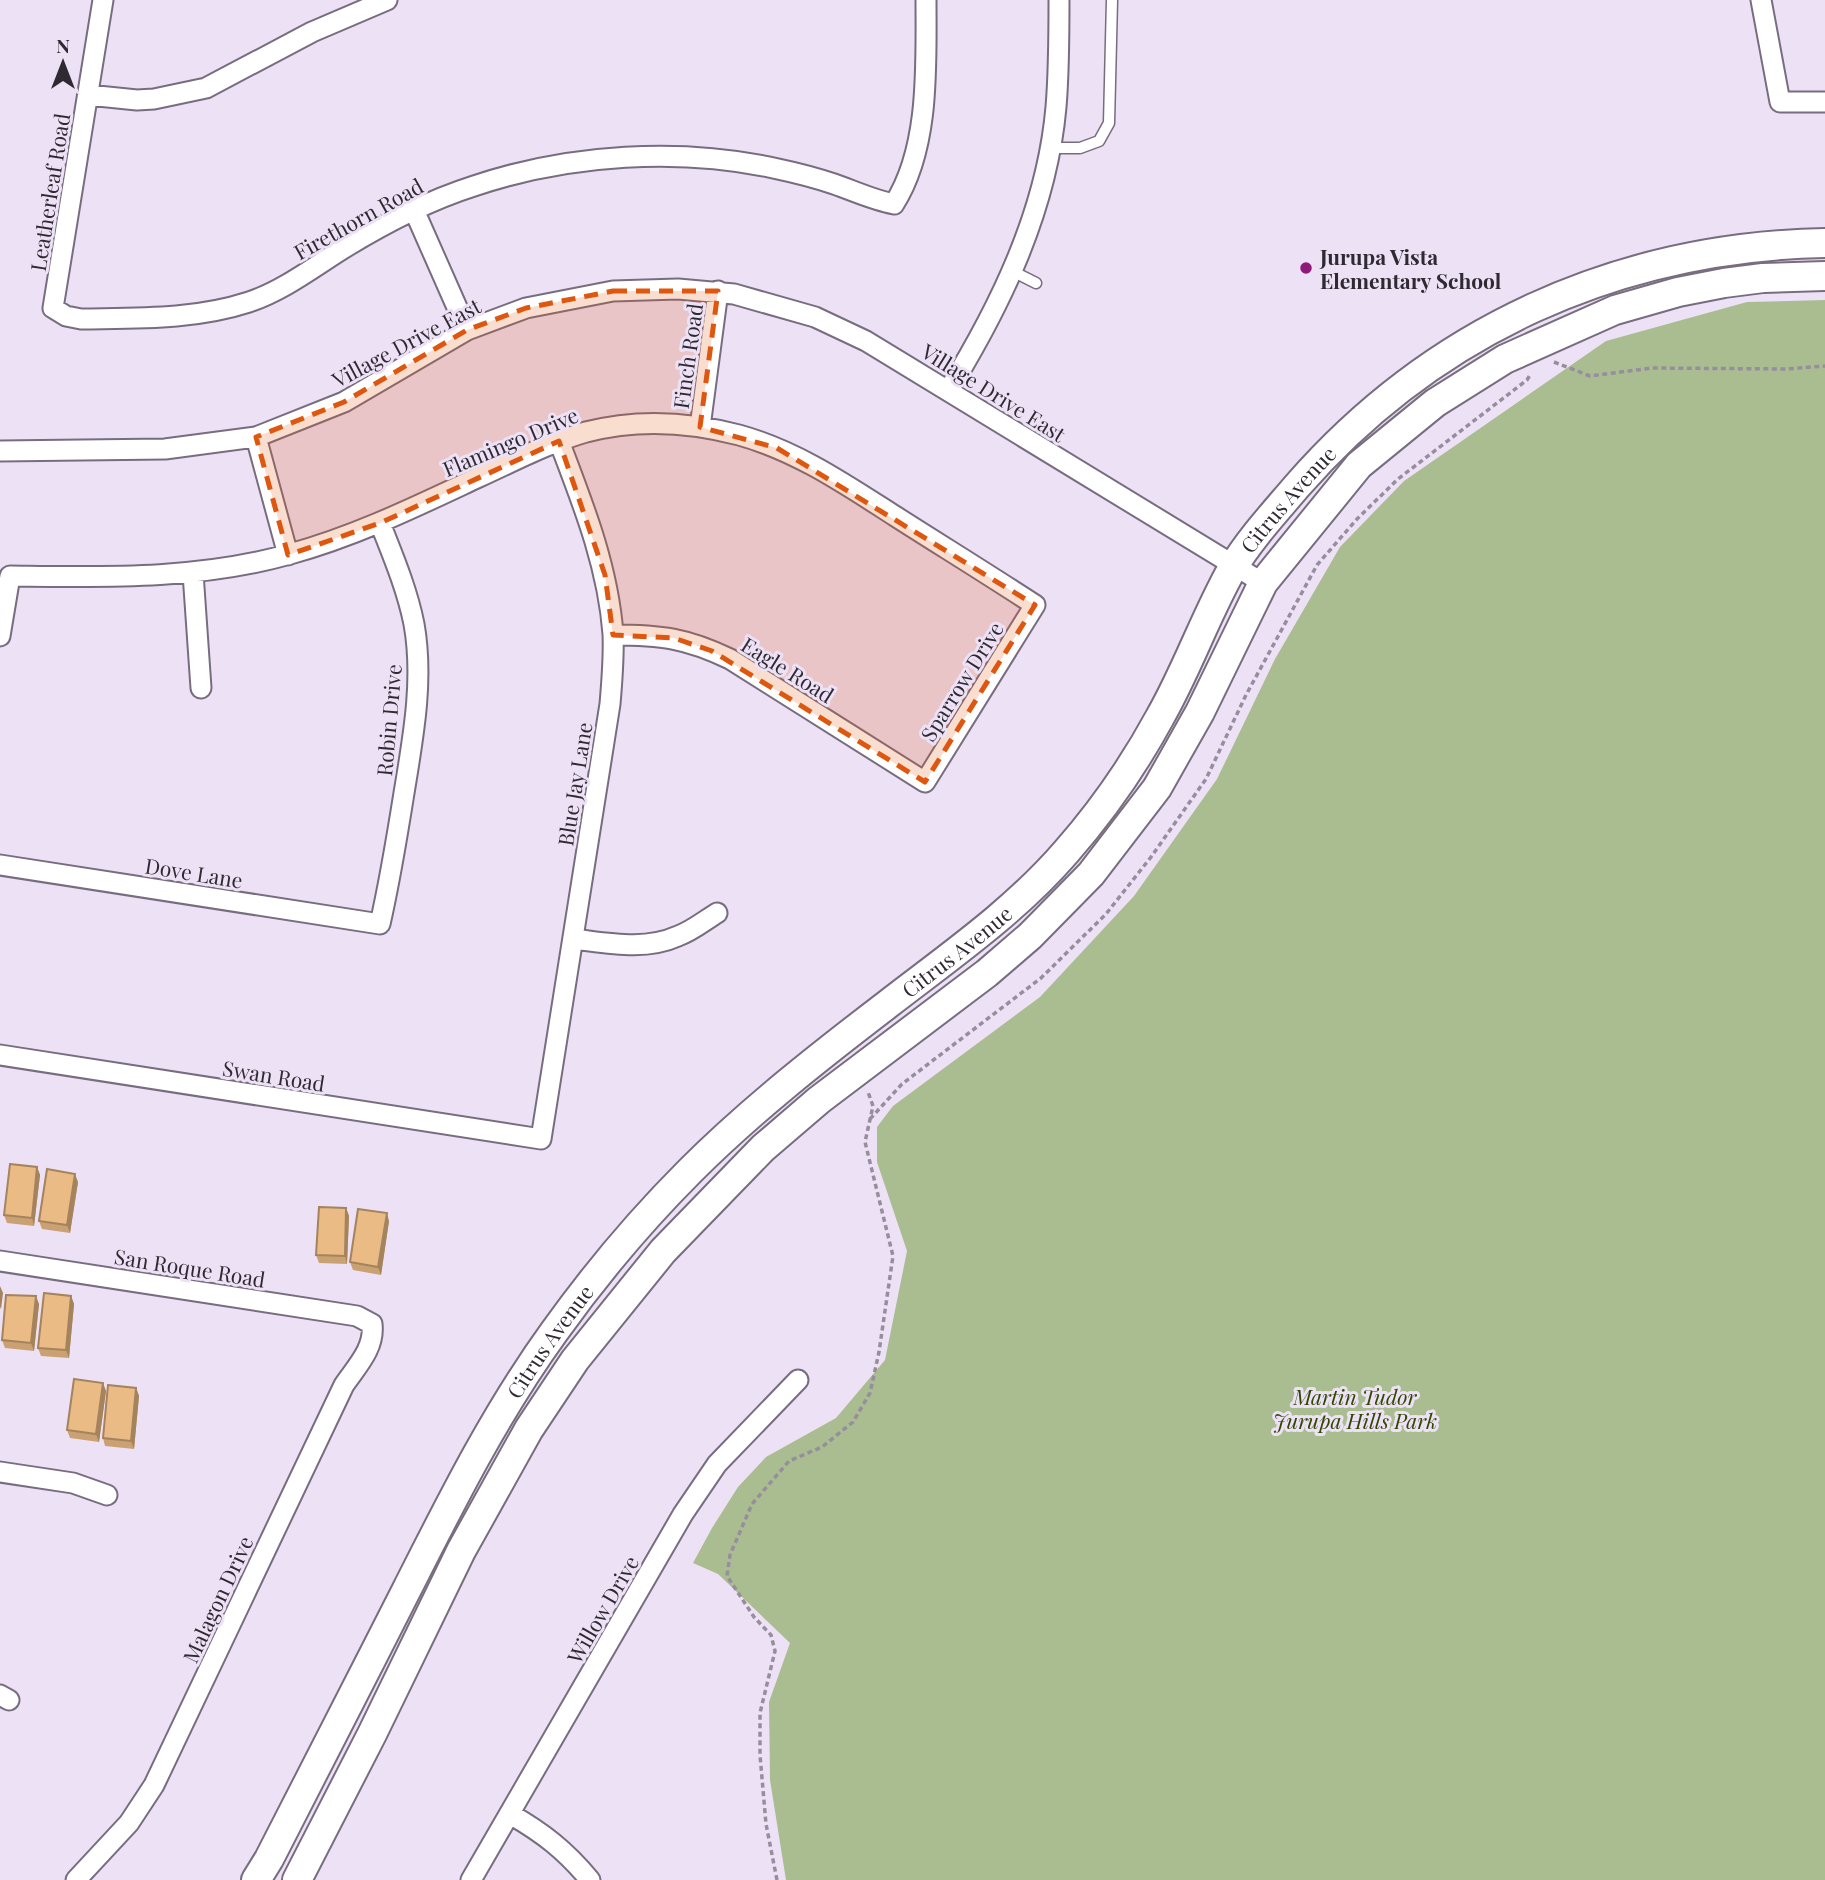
<svg xmlns="http://www.w3.org/2000/svg" width="1825" height="1880" viewBox="0 0 1825 1880" font-family="'Playfair Display',serif">
<style>
.green{fill:#a9bd91}
.lines{fill:none;stroke-linecap:round;stroke-linejoin:round}
.lane-casing{stroke:#786d7f;stroke-width:13}
.street-casing{stroke:#786d7f;stroke-width:23}
.secondary-casing{stroke:#786d7f;stroke-width:32}
.path{stroke:#978e9d;stroke-width:3.5;stroke-dasharray:5 3.5;stroke-linecap:butt}
.lane{stroke:#fff;stroke-width:10}
.street{stroke:#fff;stroke-width:19}
.secondary{stroke:#fff;stroke-width:28}
.wall{fill:#caa172}
.shaded-wall{fill:#a4835d}
.building{fill:#ebbb85;stroke:#a4835d;stroke-width:2}
.marked{fill:#df570e;fill-opacity:0.2;stroke:#df570e;stroke-width:5;stroke-dasharray:14 9;stroke-linejoin:round}
.poi-dot{fill:#8e1a7a;stroke:#ede1f6;stroke-width:2.5}
.labels{text-anchor:middle;dominant-baseline:central;stroke-width:6;stroke-linejoin:round;paint-order:stroke}
.street-label{font-size:21px;fill:#2f2a32;stroke:#ede1f6}
.poi-label{font-size:21px;font-weight:bold;fill:#2f2a32;stroke:#ede1f6;text-anchor:start}
.park-label{font-size:21px;font-style:italic;fill:#314700;stroke:#ede1f6}
</style>
<rect width="100%" height="100%" fill="#ede1f6"/>
<path class="green" d="M1825 300V1880H786L770 1780 769 1702 790 1643 718 1574 693 1563 712 1528 738 1487 766 1457 836 1418 885 1360 907 1251 877 1162V1127L893 1106 1040 997 1134 896 1217 779 1275 659 1340 547 1404 481 1606 341 1747 302Z"/>
<g class="lines">
<g class="lane-casing">
<path id="lane" d="M1050 148H1080L1099 141 1109 123 1112 0
M1012 271 1036 283"/>
</g>
<g class="street-casing">
<path id="street" d="M103 0 53 308 66 316 81 319C137 318 194 320 249 302 282 291 311 269 341 250 383 224 427 201 474 186 569 154 681 147 778 169 797 173 816 178 834 184 854 191 873 200 894 204 930 148 926 65 926 0
M1761 0 1780 102H1825
M88 95 137 100 154 99 206 88 312 32 387 0
M414 210 467 330
M948 391C1001 305 1047 210 1056 107 1059 72 1059 36 1059 0
M700 427 718 291
M256 437 288 555
M0 451 165 449 256 437 344 402 467 330 526 308 613 291 678 289 734 294 815 317 866 341 1263 583
M193 573 201 688
M0 636 10 576C104 577 198 580 290 554 356 536 417 506 479 477 514 461 548 443 586 432 636 419 690 422 739 435 797 451 845 484 895 516 942 546 989 575 1035 605L925 782 730 659C686 638 661 635 613 635
M0 865 380 924C390 880 397 837 404 793 413 738 424 680 414 624 407 589 393 556 380 523
M573 939C608 943 645 951 678 936 692 931 704 921 717 913
M0 1055 541 1139 610 704C612 681 614 657 613 634 608 566 583 504 559 441
M0 1261 357 1316 372 1324C375 1348 357 1366 344 1385L154 1785 129 1823 76 1880
M0 1472 73 1483 107 1495
M0 1695 9 1700
M510 1814C543 1833 565 1850 590 1880
M471 1880 683 1514 717 1464 798 1380"/>
</g>
<g class="secondary-casing">
<g id="secondary">
<path id="s1" d="M256 1880 269 1859C315 1769 362 1678 408 1587 452 1500 496 1412 554 1332 594 1276 641 1220 690 1171 751 1110 820 1056 888 1004 950 956 1014 912 1066 852 1102 811 1134 765 1160 717 1187 670 1205 617 1232 569 1249 540 1275 512 1297 486 1433 330 1618 247 1825 243"/>
<path d="M297 1880 372 1734 461 1551 529 1429 575 1360 663 1251 763 1148 819 1100 987 973 1030 936 1091 874 1157 788 1200 712 1263 583 1359 465 1435 403 1505 359 1615 310 1678 292 1724 283 1763 278 1825 276"/>
</g>
</g>
<path class="path" d="M1554 362 1590 376 1652 368 1786 369 1825 366
M870 1119 902 1084 1041 978 1106 914 1151 857 1206 779 1246 695 1317 565 1357 519 1398 479 1527 380 1530 375
M777 1880 766 1824 760 1755V1713L775 1651 771 1635 754 1617 727 1576 730 1555 752 1504 789 1461 822 1447 853 1422 870 1393 879 1352 893 1256 865 1142 873 1106 868 1092"/>
<use href="#lane" class="lane"/>
<use href="#street" class="street"/>
<use href="#secondary" class="secondary"/>
</g>
<path class="wall" d="M37 1167 40 1175 34 1226 7 1223 4 1215Z
M78 1182 70 1233 42 1229 39 1221Z
M346 1208 349 1216 347 1264 319 1263 316 1255Z
M389 1221 381 1275 353 1270 350 1262Z
M71 1296 74 1304 69 1358 41 1356 38 1348Z
M39 1304 34 1351 5 1348 2 1340Z
M136 1388 139 1396 134 1449 105 1446 103 1438Z
M106 1391 99 1442 70 1438 67 1430Z"/>
<path class="shaded-wall" d="M37 1167 40 1175 34 1226 32 1218Z
M75 1174 78 1182 70 1233 67 1225Z
M346 1208 349 1216 347 1264 345 1256Z
M387 1213 389 1221 381 1275 378 1267Z
M0 1286 3 1293 1 1309 0 1307Z
M36 1296 39 1304 34 1351 31 1343Z
M71 1296 74 1304 69 1358 66 1350Z
M103 1383 106 1391 99 1442 96 1434Z
M136 1388 139 1396 134 1449 131 1441Z"/>
<path class="building" d="M10 1164 37 1167 32 1218 4 1215Z
M47 1169 75 1174 67 1225 39 1221Z
M319 1207 346 1208 345 1256 316 1255Z
M358 1209 387 1213 378 1267 350 1262Z
M44 1293 71 1296 66 1350 38 1348Z
M6 1295 36 1296 31 1343 2 1340Z
M74 1379 103 1383 96 1434 67 1430Z
M108 1385 136 1388 131 1441 103 1438Z"/>
<path class="marked" d="M613 291H718L700 427 777 448 1035 605 925 782 712 651 674 638 613 635 605 575 559 441 380 523 288 555 256 437 344 402 467 330 526 308Z"/>
<circle class="poi-dot" cx="1306" cy="268" r="7"/>
<g class="labels">
<g class="street-label">
<text transform="translate(49 192) rotate(-81)">Leatherleaf Road</text>
<text transform="translate(358 218) rotate(-29)">Firethorn Road</text>
<text transform="translate(406 342) rotate(-28)">Village Drive East</text>
<text transform="translate(687 356) rotate(-82)">Finch Road</text>
<text transform="translate(994 392) rotate(32)">Village Drive East</text>
<text transform="translate(510 441) rotate(-23)">Flamingo Drive</text>
<text stroke="none"><textPath href="#s1" startOffset="1748">Citrus Avenue</textPath></text>
<text transform="translate(788 669) rotate(32)">Eagle Road</text>
<text transform="translate(961 681) rotate(-58)">Sparrow Drive</text>
<text transform="translate(388 720) rotate(-85)">Robin Drive</text>
<text transform="translate(574 784) rotate(-81)">Blue Jay Lane</text>
<text transform="translate(194 872) rotate(9)">Dove Lane</text>
<text stroke="none"><textPath href="#s1" startOffset="1181">Citrus Avenue</textPath></text>
<text transform="translate(274 1075) rotate(9)">Swan Road</text>
<text transform="translate(190 1267) rotate(9)">San Roque Road</text>
<text stroke="none"><textPath href="#s1" startOffset="614">Citrus Avenue</textPath></text>
<text transform="translate(217 1599) rotate(-65)">Malagon Drive</text>
<text transform="translate(602 1609) rotate(-60)">Willow Drive</text>
</g>
<g class="poi-label">
<text x="1320" y="256">Jurupa Vista<tspan x="1320" dy="24">Elementary School</tspan></text>
</g>
<g class="park-label">
<text x="1355" y="1396">Martin Tudor<tspan x="1355" dy="24">Jurupa Hills Park</tspan></text>
</g>
</g>
<g transform="translate(63 63)" stroke="#ede1f6" stroke-width="5" paint-order="stroke">
<path d="M0-5L12 26L0 18L-12 26Z" fill="#2f2a32"/>
<text y="-10" font-size="19" font-weight="bold" text-anchor="middle" fill="#2f2a32">N</text>
</g>
</svg>
